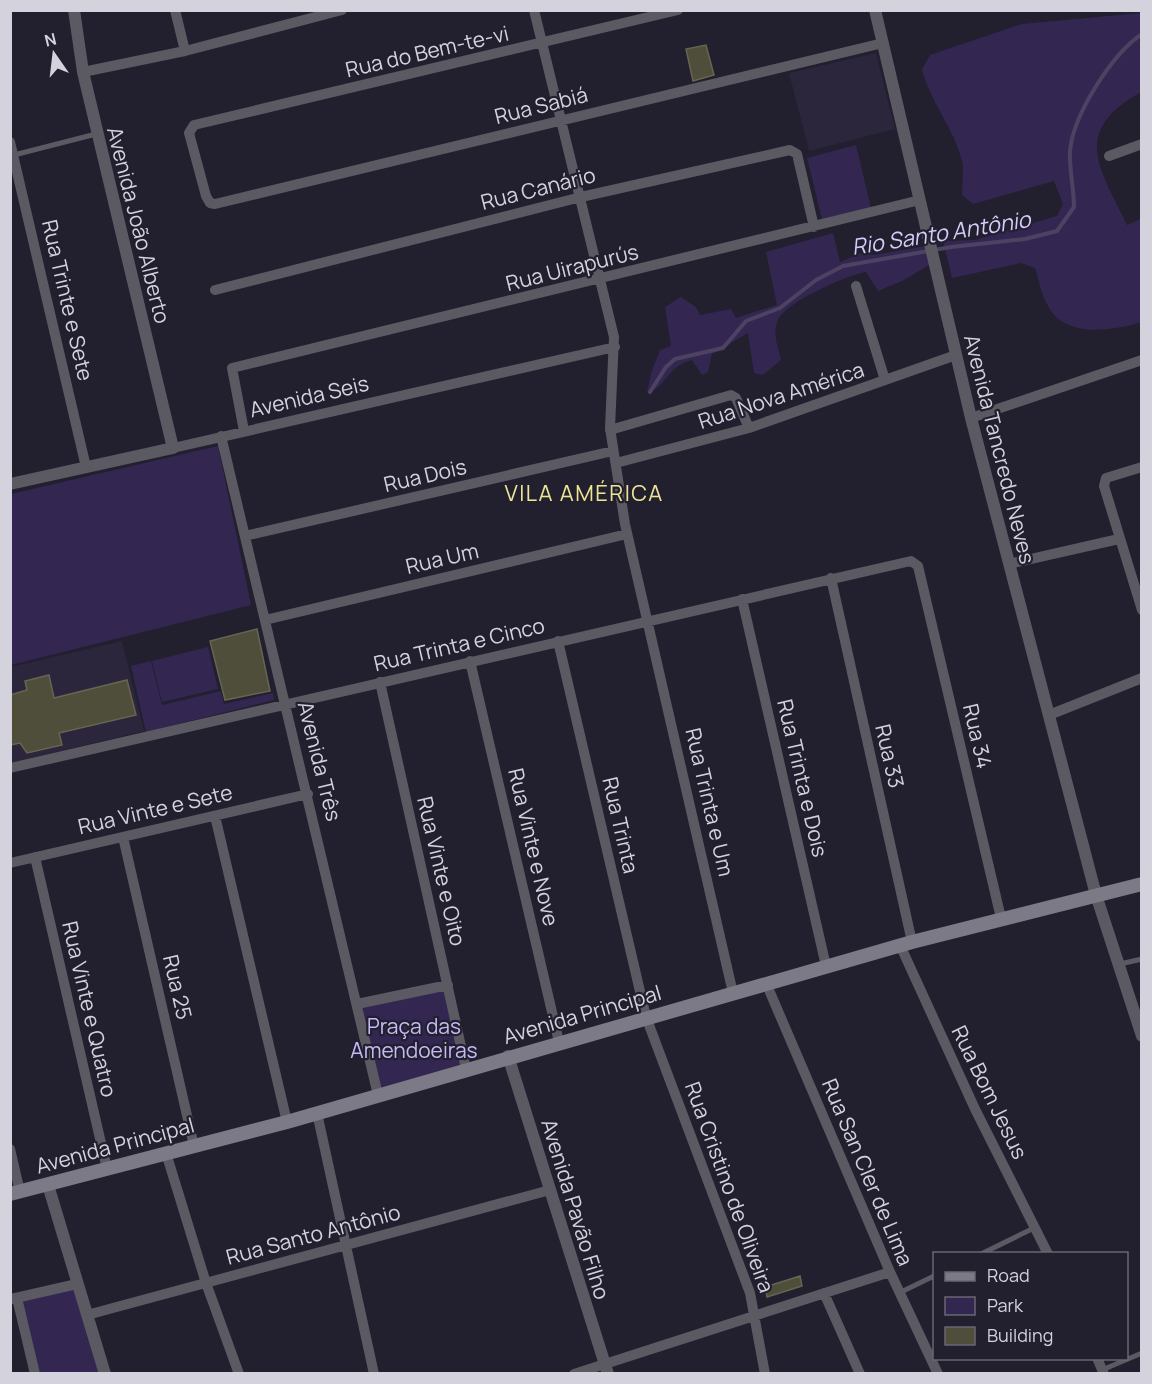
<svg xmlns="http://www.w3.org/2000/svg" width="1152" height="1384" viewBox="0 0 1152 1384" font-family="Manrope,sans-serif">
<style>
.built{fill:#2b263c}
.green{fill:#332752}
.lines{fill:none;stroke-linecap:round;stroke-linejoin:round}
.stream{stroke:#4e4262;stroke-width:4}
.building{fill:#4f4e3b;stroke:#676552;stroke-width:1.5}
.service{stroke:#5b5a62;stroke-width:5}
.minor{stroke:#5b5a62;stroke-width:10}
.tertiary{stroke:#5b5a62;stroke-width:12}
.secondary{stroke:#7c7a87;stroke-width:14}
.labels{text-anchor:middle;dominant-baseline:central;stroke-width:4.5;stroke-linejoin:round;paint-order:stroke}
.street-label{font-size:21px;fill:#d4d2dd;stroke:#221f2e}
.park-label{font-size:21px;fill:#c6baf6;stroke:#221f2e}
.water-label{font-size:22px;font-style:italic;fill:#d5ccfa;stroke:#221f2e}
.neighbourhood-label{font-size:22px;letter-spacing:1.5px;fill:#ede596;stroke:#221f2e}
</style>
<rect width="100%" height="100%" fill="#221f2e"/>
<path class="built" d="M876 53 895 129 809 151 789 73Z
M122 641 144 731 11 763 10 667Z"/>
<path class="green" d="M1141 13V92C1070 132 1100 168 1127 225L1141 219V322C1113 331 1063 339 1047 304 1041 293 1039 280 1035 268L1021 263 952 278 943 241 975 240 1057 216 1063 204 1054 181 973 204 962 195C962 184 964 171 962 161 954 128 930 102 922 69L930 55 1022 24Z
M856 145 871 208 822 219 807 158Z
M833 233 840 262 869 250 873 255 926 246 931 264 902 281 878 291 866 272C847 275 786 302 778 320 772 333 778 347 781 360L763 375 754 373 748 333 712 354 708 372 702 375 692 360C668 365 666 388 647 393L651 373 660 350 671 346 665 307 681 297 696 307 700 315 731 309 736 318 777 305 766 252Z
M218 446 251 605 11 665V494Z
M208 647 218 689 162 702 152 661Z
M151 661 162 705 221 691 224 704 273 693 274 700 146 732 131 666Z
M446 986 465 1068 379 1093 359 1005Z
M77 1285 106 1373H33L15 1299Z"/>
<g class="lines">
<path class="stream" d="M650 392 666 367 675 359 723 348 746 321 780 308 816 280 843 266 951 247 1025 239 1057 231 1074 207C1074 189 1069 169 1070 151 1073 115 1112 54 1142 34"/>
</g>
<path class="building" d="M706 45 714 75 693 81 686 49Z
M257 629 270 691 225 700 210 641Z
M49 675 54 698 127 680 136 715 59 733 62 745 27 753 20 743 10 745V695L27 690 25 681Z
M800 1276 802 1286 767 1297 765 1287Z"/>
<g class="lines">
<path class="service" d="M14 155 96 134
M1120 964 1142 959
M981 1254 1034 1228
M899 1293 934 1276
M1102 1370 1142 1353"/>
<path class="minor" d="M175 10 185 51
M534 10 614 337 610 428 625 524 733 993
M678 10 194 125 189 133 206 196 210 203 215 204 883 43
M83 72 185 51 342 10
M10 142 86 467
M1109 156 1142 144
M856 286 885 380
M215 290 581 197 790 150 797 154 814 227
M971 418 1142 360
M610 430 731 395 736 398 749 428
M244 431 232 368 920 200
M221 436 378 1095
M173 448 615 347
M616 463 749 428 956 355
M1142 467 1106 478 1104 486 1142 610
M245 536 613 451
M1009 564 1119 539
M831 578 912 942
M742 599 826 966
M265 620 627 534
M558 641 646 1017 750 1293 765 1374
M470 661 559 1042
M380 682 466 1069
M1049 715 1142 678
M10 768 911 561 918 566 1001 918
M215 816 287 1122
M123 837 194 1146
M35 857 107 1169
M10 863 308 794
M900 945 975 1109 1048 1254
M766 983 890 1272 938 1374
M357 1004 448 985
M317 1113 374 1374
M10 1149 20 1192
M166 1153 206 1283 239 1374
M824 1293 860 1374
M17 1298 35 1374
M11 1299 77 1284
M87 1315 550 1190
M1097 1358 1104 1374
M574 1374 890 1272"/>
<path class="tertiary" d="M875 10 971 418 1096 895 1142 1036
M10 484 173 448 83 72 74 10
M508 1056 608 1374
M48 1185 105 1374"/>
<path class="secondary" d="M10 1194 287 1122 912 942 1142 884"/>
</g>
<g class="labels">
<g class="street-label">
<text transform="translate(427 51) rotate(-13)">Rua do Bem-te-vi</text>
<text transform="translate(541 105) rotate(-14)">Rua Sabiá</text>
<text transform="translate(538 188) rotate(-14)">Rua Canário</text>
<text transform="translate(139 225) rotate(76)">Avenida João Alberto</text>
<text transform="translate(572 267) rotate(-14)">Rua Uirapurύs</text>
<text transform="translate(68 300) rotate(77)">Rua Trinte e Sete</text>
<text transform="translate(781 395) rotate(-18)">Rua Nova América</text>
<text transform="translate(309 396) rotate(-13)">Avenida Seis</text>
<text transform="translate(1000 449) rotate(76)">Avenida Tancredo Neves</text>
<text transform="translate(425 475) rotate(-13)">Rua Dois</text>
<text transform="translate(442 558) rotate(-13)">Rua Um</text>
<text transform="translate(459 644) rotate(-13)">Rua Trinta e Cinco</text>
<text transform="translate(978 736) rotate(77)">Rua 34</text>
<text transform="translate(890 756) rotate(77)">Rua 33</text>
<text transform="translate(320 761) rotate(76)">Avenida Três</text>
<text transform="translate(803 778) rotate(77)">Rua Trinta e Dois</text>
<text transform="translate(710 802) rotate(77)">Rua Trinta e Um</text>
<text transform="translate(155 809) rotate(-13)">Rua Vinte e Sete</text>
<text transform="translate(621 825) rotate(77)">Rua Trinta</text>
<text transform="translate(534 847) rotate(77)">Rua Vinte e Nove</text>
<text transform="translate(442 871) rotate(77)">Rua Vinte e Oito</text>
<text transform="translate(178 987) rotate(77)">Rua 25</text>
<text transform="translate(90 1009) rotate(77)">Rua Vinte e Quatro</text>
<text transform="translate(582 1014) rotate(-16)">Avenida Principal</text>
<text transform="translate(990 1092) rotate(64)">Rua Bom Jesus</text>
<text transform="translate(115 1145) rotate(-15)">Avenida Principal</text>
<text transform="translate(868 1172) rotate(67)">Rua San Cler de Lima</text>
<text transform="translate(730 1187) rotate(70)">Rua Cristino de Oliveira</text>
<text transform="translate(576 1209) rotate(73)">Avenida Pavão Filho</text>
<text transform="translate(313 1234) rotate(-15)">Rua Santo Antônio</text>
</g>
<g class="park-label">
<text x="414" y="1026">Praça das<tspan x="414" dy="24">Amendoeiras</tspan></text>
</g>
<g class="water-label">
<text transform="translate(941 233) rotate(-9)">Rio Santo Antônio</text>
</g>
<g class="neighbourhood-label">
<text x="584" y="493">VILA AMÉRICA</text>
</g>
</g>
<rect width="1152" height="1384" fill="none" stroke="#d4d2dd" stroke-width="24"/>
<rect x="933" y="1252" width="195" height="108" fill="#221f2e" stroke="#696774" stroke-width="1.5"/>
<rect x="945" y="1272" width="30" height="9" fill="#7c7a87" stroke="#696774" stroke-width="1.5"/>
<text x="987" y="1282" font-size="18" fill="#d4d2dd">Road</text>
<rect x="945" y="1297" width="30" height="18" fill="#332752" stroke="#696774" stroke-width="1.5"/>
<text x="987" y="1312" font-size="18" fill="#d4d2dd">Park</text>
<rect x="945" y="1327" width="30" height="18" fill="#4f4e3b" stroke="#696774" stroke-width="1.5"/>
<text x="987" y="1342" font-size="18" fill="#d4d2dd">Building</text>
<g transform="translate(54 54) rotate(346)" stroke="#221f2e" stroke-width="4.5" paint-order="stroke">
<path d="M0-4.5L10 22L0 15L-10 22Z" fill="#d4d2dd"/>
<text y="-9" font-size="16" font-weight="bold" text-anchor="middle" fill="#d4d2dd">N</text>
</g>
</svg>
